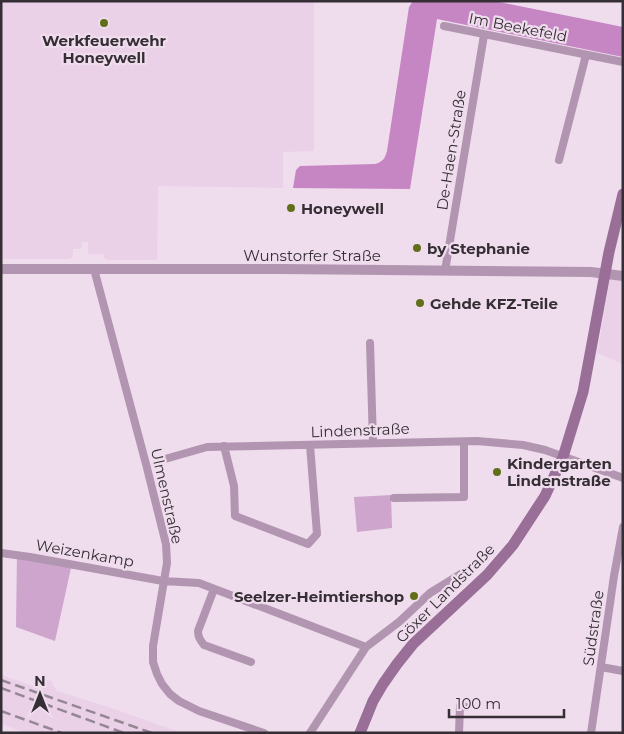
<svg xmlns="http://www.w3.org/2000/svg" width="624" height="734" viewBox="0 0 624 734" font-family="Montserrat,sans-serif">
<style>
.built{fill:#ead1e8}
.green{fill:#cea5cc}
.forest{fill:#c685c3}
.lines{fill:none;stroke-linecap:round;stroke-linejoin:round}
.minor{stroke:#b295b0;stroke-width:8}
.tertiary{stroke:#b295b0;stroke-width:10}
.secondary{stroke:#996e97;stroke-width:11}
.rail{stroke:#948793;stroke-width:2.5;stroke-dasharray:10 5;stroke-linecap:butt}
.poi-dot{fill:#616f1a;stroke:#efdced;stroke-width:2}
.labels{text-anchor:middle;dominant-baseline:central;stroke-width:4.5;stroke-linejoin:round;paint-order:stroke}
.street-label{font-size:15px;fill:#352e34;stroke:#efdced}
.poi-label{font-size:15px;font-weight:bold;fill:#352e34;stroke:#efdced;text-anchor:start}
</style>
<rect width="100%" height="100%" fill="#efdced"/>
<path class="built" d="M1 1H314V151L283 152V188L158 186 157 260H108L105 259 103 254H88V242H82L81 249H73V257L69 259H1Z
M611 274 623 276V364L597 353Z
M1 675 36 687 47 680 51 681 57 691 111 708 182 733H26L1 724Z"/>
<path class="green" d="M391 495 392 528 357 532 354 497Z
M17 556 71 568 55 641 16 627Z"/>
<path class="forest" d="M413 1H494L623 27V57L437 19 410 189 293 188 296 170 300 166 375 164C383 162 385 158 387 151L409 7Z"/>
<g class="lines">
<path class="minor" d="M444 26 623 62
M559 160 586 55
M94 269 146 464 166 544 167 563 153 646V662L157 674 162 684 170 694 179 701 199 711 264 733
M445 271 484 35
M370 343 373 443
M224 446 234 486 235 516 308 544 317 534 310 445
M158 461 207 447 477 441 523 445 545 450 623 478
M394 498 464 497V442
M1 553 30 557 163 581 199 583 366 647
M214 589 198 631C198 637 200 640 204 645L251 662
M601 667 623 671
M310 733 366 647 399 622 430 593 464 572
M459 733 460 706 466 707
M591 733 614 576 623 527"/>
<path class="tertiary" d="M1 269H283L591 272 623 276"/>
<path class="secondary" d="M360 733 373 701 383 684 397 664 413 644 487 575 513 545 545 496 563 457 583 392 609 252 623 194"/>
<path class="rail" d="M1 680 152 733
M1 688 124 733
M1 711 62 733"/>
</g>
<g class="poi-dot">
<circle cx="104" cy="23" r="5"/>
<circle cx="291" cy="208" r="5"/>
<circle cx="417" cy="248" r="5"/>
<circle cx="420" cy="303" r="5"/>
<circle cx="497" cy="472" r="5"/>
<circle cx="414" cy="596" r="5"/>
</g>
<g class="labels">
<g class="street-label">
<text transform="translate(518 27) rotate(11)">Im Beekefeld</text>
<text transform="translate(451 150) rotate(-81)">De-Haen-Straße</text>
<text x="312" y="255">Wunstorfer Straße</text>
<text transform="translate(360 430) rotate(-2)">Lindenstraße</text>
<text transform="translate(167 496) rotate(77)">Ulmenstraße</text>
<text transform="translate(85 553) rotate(10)">Weizenkamp</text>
<text transform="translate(445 593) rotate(-45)">Göxer Landstraße</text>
<text transform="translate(593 628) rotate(-82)">Südstraße</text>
</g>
<g class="poi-label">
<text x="104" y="40" text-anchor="middle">Werkfeuerwehr<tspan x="104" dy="17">Honeywell</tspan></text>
<text x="301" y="208">Honeywell</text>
<text x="427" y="248">by Stephanie</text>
<text x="430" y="303">Gehde KFZ-Teile</text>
<text x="507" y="463">Kindergarten<tspan x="507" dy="17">Lindenstraße</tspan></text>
<text x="404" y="596" text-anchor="end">Seelzer-Heimtiershop</text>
</g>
</g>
<rect width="624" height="734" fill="none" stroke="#352e34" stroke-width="5"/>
<g transform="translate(40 694)" stroke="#efdced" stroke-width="4" paint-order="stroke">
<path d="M0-4L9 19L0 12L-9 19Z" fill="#352e34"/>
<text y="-8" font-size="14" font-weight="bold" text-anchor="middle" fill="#352e34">N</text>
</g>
<path d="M449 709v8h115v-8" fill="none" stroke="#352e34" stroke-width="2.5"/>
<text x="456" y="709" font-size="15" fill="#352e34" stroke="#efdced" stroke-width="4" paint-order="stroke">100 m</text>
</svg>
